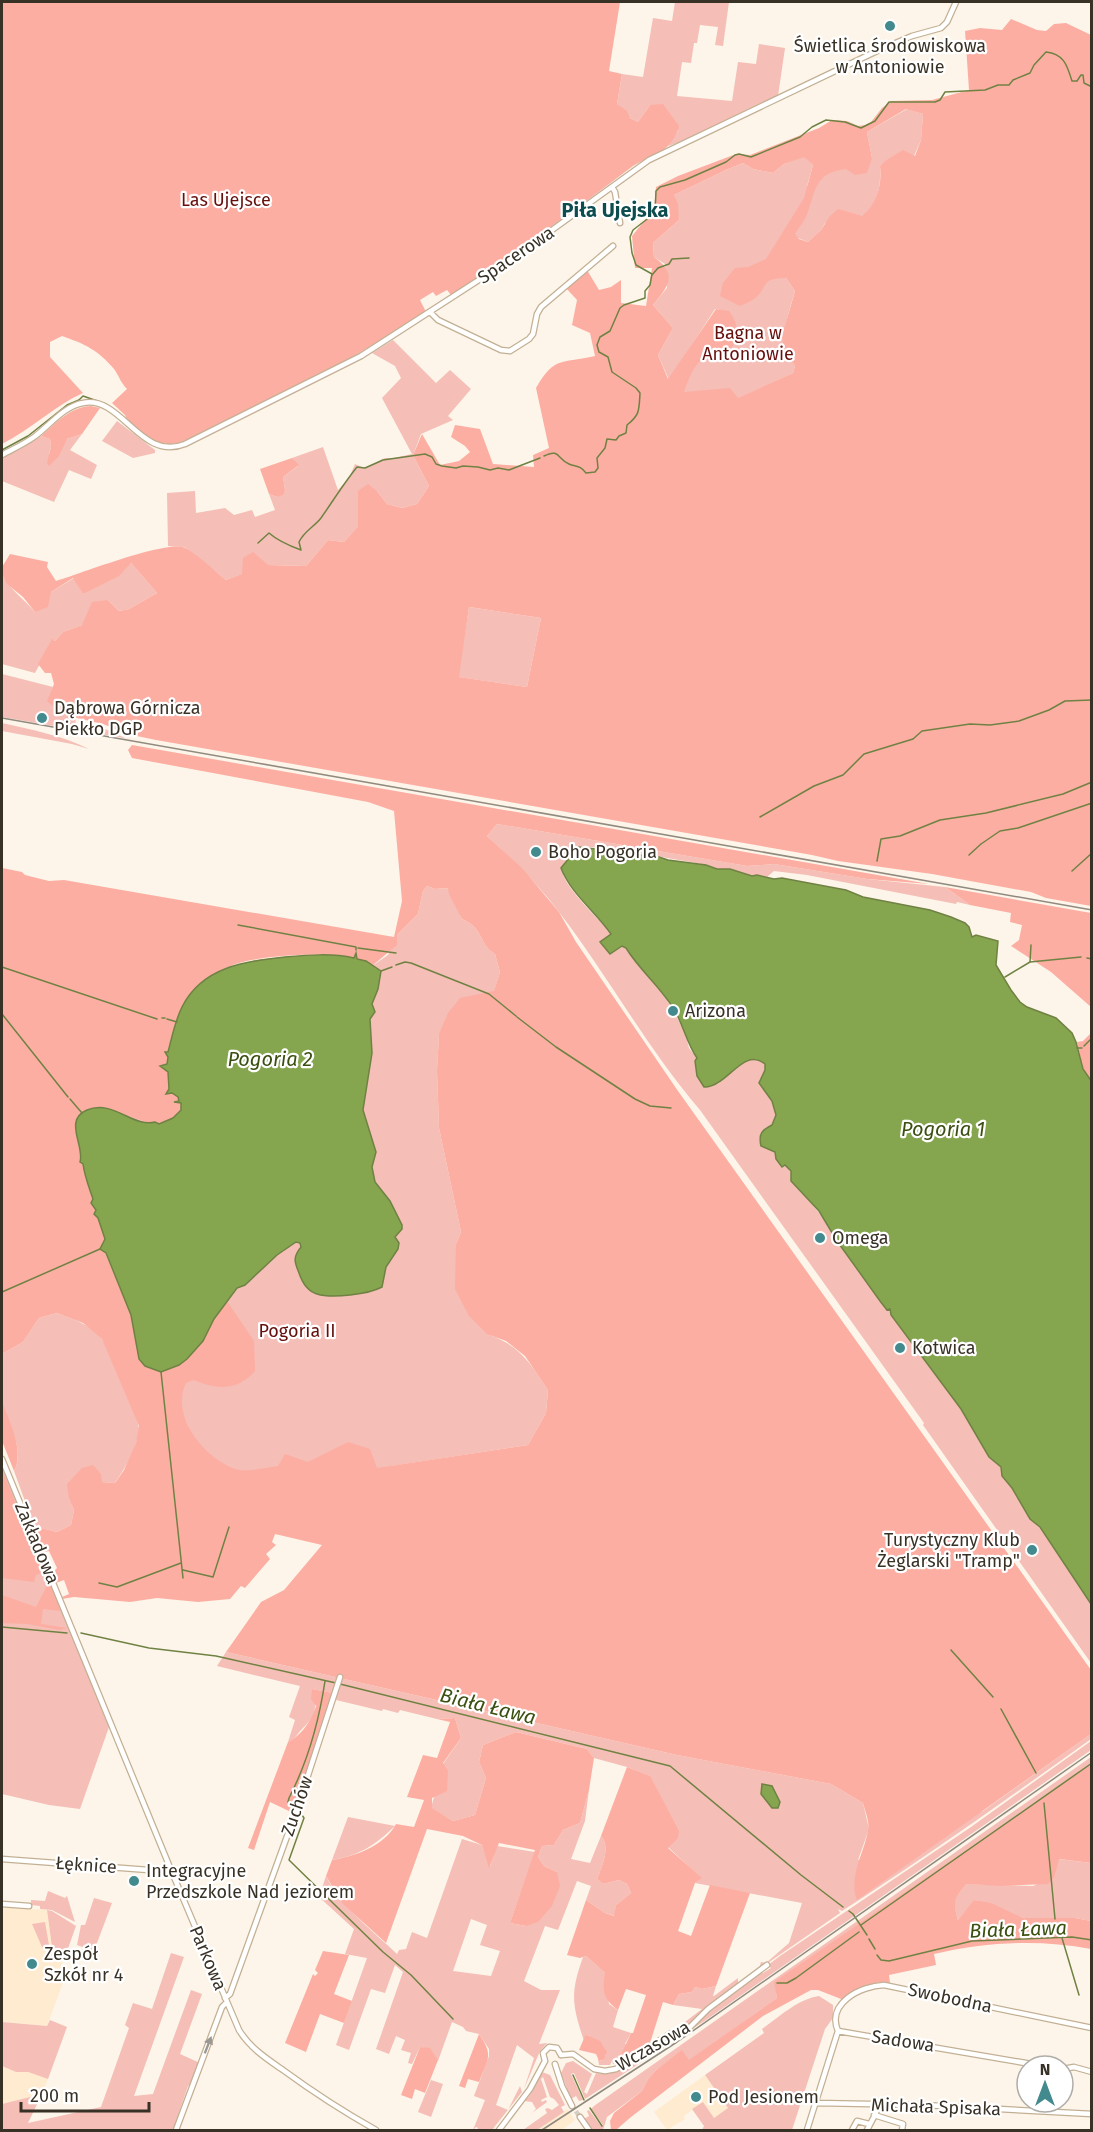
<svg xmlns="http://www.w3.org/2000/svg" width="1093" height="2132" viewBox="0 0 1093 2132" font-family="'Fira Sans',sans-serif">
<style>
.built{fill:#ffebcf}
.green{fill:#f5beb6;fill-rule:evenodd}
.forest{fill:#fdaea3;fill-rule:evenodd}
.water{fill:#86a54f;stroke:#6f8243;stroke-width:1.5}
.lines{fill:none;stroke-linecap:round;stroke-linejoin:round}
.stream{stroke:#6f8243;stroke-width:1.5}
.street-tunnel{stroke:#d6cec2;stroke-width:4.5;stroke-dasharray:4.5 2;stroke-linecap:butt}
.street-casing{stroke:#c3b094;stroke-width:7}
.street{stroke:#fff;stroke-width:4.5}
.rail{stroke:#918a7f;stroke-width:1.5}
.oneway{fill:#9c9892}
.poi-dot{fill:#428a8d;stroke:#fff;stroke-width:2}
.labels{text-anchor:middle;dominant-baseline:central;stroke-width:4.5;stroke-linejoin:round;paint-order:stroke}
.poi-label{font-size:18px;fill:#383126;stroke:#fff;text-anchor:start}
.park-label{font-size:18px;fill:#66100d;stroke:#fff}
.street-label{font-size:18px;fill:#383126;stroke:#fff}
.neighbourhood-label{font-size:20px;font-weight:bold;fill:#0d4d4f;stroke:#fff}
.water-label{font-size:20px;font-style:italic;fill:#3b4f10;stroke:#fff}
</style>
<rect width="100%" height="100%" fill="#fdf5e9"/>
<path class="built" d="M2 1907 47 1910 52 1947 66 1952 58 1974 65 1977 47 2026 2 2022Z
M2 2066 16 2072H28L48 2079 42 2094 2 2104Z
M705 2075 728 2108 714 2118 703 2102 684 2116 685 2119 667 2130 654 2112Z
M567 2109 575 2120 562 2130H537Z"/>
<path class="green" d="M675 2H729L723 46 715 45 718 27 700 25 697 43H694L691 63 682 62 677 96 732 101 738 62 756 64 759 44 785 48 778 96 681 142 668 146 678 131 650 105 638 122 630 118 617 104 622 74 643 77 653 18 672 21Z
M907 109 923 114 921 140 914 156 880 166C881 182 879 205 864 215 854 221 837 221 825 223L821 230 808 242 798 238 785 245 791 220 781 237 786 278 795 291C787 317 779 341 795 366L793 373 737 399 674 395 719 309H715L669 380 658 355 673 328 653 305 667 288 665 264 654 257 653 243 679 220 674 195 726 170 743 163 753 169 773 173 784 164 804 156 813 165 807 186 835 170 872 158 867 132Z
M393 340 436 383 450 370 471 389 448 416 453 420 421 434 413 455 429 486 417 504 402 508 387 504 377 491H358V526L344 542 328 540 306 566 268 565 226 580 184 547 168 546 167 493 195 491 196 513 225 508 234 515 252 510 255 517 275 510 269 494 277 497 285 490 283 477 298 466 292 458 323 447 338 490 349 478 355 464 364 468 385 458H394L412 454 382 398 401 378 395 366 372 353Z
M117 421 155 450V453L133 458 102 441Z
M82 434 70 450 97 465 91 479 69 470 54 502 2 481V459L41 436 50 439 51 447 49 454 67 439Z
M131 563 157 593 129 609 119 611 108 600 82 625 63 632 55 641 53 640 35 673 2 664V574C9 589 24 599 35 612L51 592 74 578 83 594Z
M469 607 541 618 527 687 458 677Z
M2 674 53 687 49 697 64 715 75 717 76 725 103 728 125 738 147 742 2 717Z
M2 723C32 730 61 735 89 749L72 744 2 731Z
M497 824 747 866 774 864 867 879 945 887 970 905 957 902 956 904 807 875 774 871 767 877C761 875 754 877 749 875 735 870 732 871 719 870 711 868 704 864 696 863 683 861 669 858 656 856 645 854 634 855 623 854 612 852 594 845 583 847 573 849 560 864 563 874 567 889 598 919 610 931V954L622 946 626 948 664 995 685 1032 689 1048 718 1084C731 1074 748 1050 765 1064V1070L759 1083 772 1101 776 1115 772 1125C764 1128 756 1135 761 1145 763 1149 771 1150 775 1152L782 1166 785 1164 791 1172 792 1181C824 1215 851 1258 877 1297 882 1304 889 1307 891 1315L961 1409 989 1456 1001 1467 1002 1476 1012 1488 1030 1519 1040 1527 1091 1604V1663L923 1425 924 1423 700 1110C647 1048 608 976 559 912 538 884 513 860 487 836Z
M427 886 435 889 449 888 462 919C485 929 478 944 495 954L500 972 494 992 439 1034 437 1071 439 1128 461 1232 456 1244 490 1335C520 1346 531 1364 548 1390L546 1413 528 1445 392 1466 275 1534 249 1568 79 1173 74 1108 158 1050 254 960 294 956 313 958 381 971 372 966 388 955 397 935 418 914 423 891Z
M57 1313C73 1319 89 1324 101 1338 108 1345 139 1418 139 1428 138 1447 125 1468 115 1483L102 1482 69 1499 74 1510 71 1525 57 1532 34 1526 14 1471C26 1447 7 1426 2 1402 0 1387 2 1369 2 1354L23 1342 39 1318Z
M2 1464 109 1727 80 1809 49 1805 2 1794Z
M226 1652 677 1755 831 1784 863 1803 869 1829 858 1860 983 1811 1091 1734V1739C1007 1799 929 1855 842 1911L838 1909 840 1913 759 1969 761 1962 766 1963 789 1943 802 1903 695 1883 701 1878 668 1847 679 1830 649 1776 627 1767 594 1758 587 1749 516 1732 483 1745 479 1762 486 1778 475 1815 453 1821 431 1808 443 1764 461 1738 455 1718 437 1719 400 1710 398 1713 383 1709 382 1711 336 1700 337 1694 312 1689C317 1709 317 1714 302 1729 296 1735 296 1739 288 1742L295 1720 289 1717 300 1686 217 1666Z
M1091 1741V1750L706 2020 585 2099 574 2073 571 2074 583 2100 579 2101 576 2096 571 2099 561 2073 566 2063 573 2061 592 2074 584 2092 587 2094 596 2073 606 2074 617 2071 669 2036 690 2028 701 2020 709 2010 760 1973H763L771 1968 768 1965 780 1956 971 1827Z
M1091 1757V1764L775 1982 777 1998 689 2061 682 2051 656 2070 648 2079 642 2091 607 2117 603 2130H592L584 2119 589 2116 587 2111 589 2110 601 2126 603 2125 591 2109 594 2106Z
M589 1790 585 1821 571 1859 590 1863 601 1836C611 1847 602 1866 597 1879L603 1884 619 1880 627 1884 631 1893 616 1905 615 1916 605 1913 586 1900 591 1886 577 1881 558 1930 545 1926 524 1981 541 1990H560L539 2044 547 2043 540 2051 524 2089 534 2058 517 2045 496 2105 508 2110 520 2086 522 2092 492 2130H477L478 2128 476 2127 473 2130 485 2100 474 2096 489 2056V2049L479 2034 466 2031 463 2027 452 2022 438 2061 430 2049 420 2047 412 2064 408 2063 411 2053 401 2050 405 2040 396 2036 389 2054 376 2049 403 1972 395 1965 385 1993 371 1989 349 2050 336 2045 367 1958 345 1954 354 1929 319 1897 326 1876C342 1908 372 1930 397 1954L399 1950 406 1949 412 1932 427 1938 462 1839 482 1845 490 1866 497 1846 535 1852 510 1923 526 1926 557 1872 544 1866 538 1857 542 1846 554 1845 563 1830 580 1823ZM471 1919 487 1925 480 1945 500 1951 491 1976 453 1971Z
M348 1817 395 1826C374 1846 360 1855 332 1860Z
M1058 1859 1091 1863V1921L1075 1918H1023L975 1900 958 1920C952 1901 954 1898 967 1884L1033 1886 1055 1876Z
M48 1891 65 1898 67 1896 75 1922 52 1910 40 1909V1906L31 1905V1900L45 1901Z
M94 1898 112 1903 94 1951 77 1945 81 1925H85Z
M47 1910 52 1911 76 1926 66 1954V1952L52 1947Z
M45 1922 49 1945 42 1947 32 1924Z
M171 1953 184 1957 134 2096 153 2094 191 1990 202 1994 180 2054 200 2063 192 2083 188 2086 173 2130H2V2104L42 2094 28 2123 101 2107 129 2028 125 2025 133 2003 152 2009Z
M586 1956 605 1973 609 2004 618 2010 613 2027 631 2033 625 2044 641 2048 650 2043 620 2065 613 2064 612 2061 610 2065H599L598 2058 600 2061 606 2055C605 2043 597 2041 587 2035L584 2041C572 2004 570 1994 583 1957Z
M738 1978V1985L689 2025 682 2027 681 2025 702 2009 673 2005 679 1994 692 1992 695 1987 702 1989 716 1986 713 1996H714Z
M819 1996 833 2005V2018L825 2029 792 2130H702L704 2126 692 2109 703 2102 714 2118 728 2108 705 2075 764 2033 762 2029C779 2017 798 1999 819 1996Z
M50 2020 67 2027 48 2079 28 2072H16L2 2066V2022L47 2026Z
M542 2072 550 2075 565 2105 561 2107 564 2112 537 2130H523L547 2113 545 2109 548 2108 552 2110 559 2105 554 2099 550 2097 543 2077 541 2079 547 2097 541 2100 542 2102 546 2100 547 2102 532 2113 536 2109 532 2102 524 2101 529 2096Z
M431 2080 443 2084 431 2117 418 2112Z"/>
<path class="forest" d="M2 2H620L609 71 622 74 617 104 627 111 630 118 638 122 650 105 663 104 679 126C678 132 673 141 668 146 658 155 640 160 629 169 571 213 512 256 451 295L447 290 436 296 433 292 420 300 426 312 338 366 189 439C158 452 151 439 127 420L125 415 112 403 127 389C121 383 119 376 114 369 98 350 85 344 62 336L50 342V357L83 393C54 406 30 430 2 444Z
M1011 19 1037 30 1046 31 1054 24 1066 23 1091 35V906L1046 898 1031 892 932 874 838 861 812 855 156 740 127 734 103 724 64 715 47 701 54 684 51 673H45L38 664 52 639 55 641 63 632 82 625 92 602 108 600 119 611 129 609 157 593 131 563 119 576 83 594 73 578 51 592 48 607 35 612 23 597 7 584 2 574V567L10 554 48 562 47 567 56 581C80 574 168 539 185 548 200 556 213 570 226 580L242 574 243 558 253 552 268 565 306 566 328 540 344 542 358 526V491L368 484 377 491 387 504 402 508 417 504 429 486 413 455 422 434 440 465 459 461 470 452 465 446 451 437 455 425 480 429 493 464 534 467 533 455 549 448 536 388C555 355 562 364 595 356L590 333 572 325 577 300 566 288 587 270 599 290 611 287 621 280V303L646 306 652 268H635L632 236 654 209 656 187 678 176 736 154 750 155 819 128 832 120 847 121 858 126 865 125 871 122 882 108 891 101 932 100 969 90 965 31 980 28 1002 30ZM906 109 923 114 921 140 915 156 903 150 888 159 880 166C882 186 877 204 862 216L838 209 830 216 821 230 808 242 799 239 795 234C798 228 803 223 806 217 816 192 813 173 846 169L855 175 867 173 872 158 867 132ZM804 157 813 165 804 198 766 259 748 267 735 268 723 283 720 296 740 306C744 304 750 302 754 299 769 288 759 278 786 278L795 291 785 326 781 333 785 351 795 366 793 373 738 398 730 388 684 392C687 383 692 369 699 362 706 355 713 357 721 354 742 346 740 325 729 311L716 309 668 379 658 355 673 328 653 305C669 286 678 274 654 257L653 243 679 220 678 204 674 195 726 170 743 163 753 169 773 173 784 164ZM469 607 541 618 527 687 459 677Z
M91 406 100 408 82 434 67 439 59 456 49 466 47 463 51 447 50 439 41 436C56 423 70 407 91 406Z
M292 458 299 465 283 477 285 490 283 495 277 497 269 494 260 469Z
M132 745 929 884 867 879 774 864 747 866 497 824 487 836 522 868 559 912 576 942 678 1091 1091 1670V1734L857 1900C848 1877 864 1853 868 1831 870 1822 865 1811 863 1803L831 1784 677 1755 226 1652 261 1602 284 1590 322 1545 275 1534 272 1542 276 1545 266 1554 270 1559 245 1588 241 1586 230 1599 198 1602 157 1598 130 1602 74 1597 62 1599V1597L69 1594 64 1580 56 1583 52 1573 57 1568 49 1551 44 1552 34 1526 57 1532 71 1525 74 1510 69 1499 67 1484 82 1468 93 1465 101 1474 102 1482 115 1483 124 1470 136 1443 139 1426 102 1339 83 1323 57 1313 39 1318 23 1342 2 1354V868L22 872 25 875 49 881 64 880 394 937 402 901 394 811 368 802 132 758 128 750ZM427 886 435 889 448 888 449 894 462 919C485 929 478 944 495 954L500 972 494 991 460 998 448 1013 439 1034 437 1071 439 1128 461 1232 456 1244 455 1289 469 1316 487 1334 506 1341 525 1356 548 1390 546 1413 528 1445 377 1468 370 1449 348 1442 308 1462 285 1454 278 1466C266 1467 246 1473 235 1469 204 1458 170 1416 186 1383L194 1380C216 1390 238 1391 255 1371L254 1341 227 1301 214 1319 209 1330 179 1365 161 1372 145 1366 131 1315 102 1245 105 1239 95 1206 92 1203 93 1199 81 1159 82 1158 75 1128 76 1121 87 1110 105 1107 149 1123 155 1122 159 1124 173 1118 182 1107 181 1103 176 1102 180 1101 178 1096 173 1093 167 1094 169 1090 168 1071 161 1066 167 1064 168 1057 165 1052H168C174 1029 179 1006 195 989 205 978 225 967 239 963 266 955 327 951 355 959L356 953 357 959 372 966 397 945V935L418 914 423 891Z
M945 887 1091 913V1007L1051 972 1011 946 1019 940 1022 925 1010 922 1011 913 970 905Z
M1091 1033V1082L1083 1069 1077 1042 1083 1041Z
M2 1401C9 1422 25 1450 14 1471L2 1441Z
M2 1470 44 1570 47 1581 41 1573 36 1575 34 1582 2 1578Z
M49 1582 61 1611 43 1609 41 1624 67 1628 60 1630 27 1624 2 1623V1595L36 1607Z
M312 1689 333 1693 293 1813 270 1802 254 1850 248 1848 288 1742C301 1736 312 1720 316 1706L311 1699Z
M455 1718 461 1738 443 1763 448 1771 447 1791 432 1798V1808L453 1821 475 1815 486 1778 479 1762 483 1745 516 1732 587 1749 594 1758 589 1790 580 1823 563 1830 554 1845 542 1846 538 1857 544 1866 557 1872 560 1886 552 1906 538 1922 526 1926 510 1923 535 1850 499 1843 489 1868 482 1845 463 1836 427 1829 386 1943 343 1904 326 1876 332 1860C356 1856 384 1846 396 1824L414 1827 424 1800 407 1797 423 1755 437 1758 450 1722 437 1719Z
M1091 1764V1863L1059 1859 1055 1876 1048 1884 1001 1886 967 1884C955 1897 952 1901 958 1920L974 1900 991 1903 1023 1918H1075L1091 1921V1949C1037 1939 987 1942 934 1954L936 1965 889 1975 890 1983 879 1982 841 1999 818 1990H811L763 2016 631 2117 616 2130H611L610 2121 614 2113 642 2091 648 2079 656 2070 682 2050 689 2060 777 1998 774 1982Z
M627 1767 650 1776 679 1830 678 1838 668 1848 702 1878 695 1883 678 1931 691 1936 710 1885 750 1893 716 1986 702 1989 695 1987 692 1992 679 1994 673 2005 663 2002 650 2043 624 2059 620 2057 631 2033H633L646 1995 626 1989 618 2010C603 1999 602 1991 605 1973L586 1956 580 1958 567 1955 586 1900 605 1913 614 1916 616 1905 631 1893 627 1884 619 1880 603 1884 597 1879C602 1866 611 1847 601 1836Z
M323 1951 349 1955 334 1994 352 2001 344 2023 320 2014 306 2052 285 2043 313 1974 315 1976 318 1973 315 1970Z
M479 2034C494 2056 488 2058 479 2082L468 2079 465 2088 459 2086Z
M587 2035 600 2041 607 2052 604 2059 599 2061 596 2054 579 2050 585 2036Z
M420 2047 430 2048 438 2060 425 2093 415 2089 412 2099 401 2095Z"/>
<path class="water" d="M578 847 613 851 624 854 656 856 668 860 706 865 717 869H730L752 876 757 875 774 879 782 878 846 890 863 897 930 910 951 917 965 923 969 927 972 937 976 935 998 941 996 965 1011 990 1020 1002 1027 1007 1056 1018 1072 1033 1076 1042 1083 1069 1092 1082 1091 1604 1040 1527 1030 1519 1012 1488 1002 1476 1001 1467 989 1457 961 1409 891 1315 890 1309 887 1310 880 1301 837 1241 819 1211 791 1181V1171L785 1165 782 1167 776 1159 775 1152 761 1146C758 1134 762 1130 772 1125L776 1115 772 1101 759 1083 765 1070V1064C743 1046 727 1088 704 1087L697 1076 695 1061 697 1058C687 1044 684 1027 675 1011 662 988 640 971 626 948L622 946 610 954 600 942 611 934C595 911 571 894 561 868Z
M356 953 357 959 366 961 381 971 378 989 372 1004 375 1012 370 1019 372 1053 363 1110 376 1152 372 1167 375 1182 390 1201 402 1225V1229L395 1237 399 1243 398 1249 386 1267 382 1287C369 1294 332 1299 317 1294 307 1291 302 1282 299 1273 294 1261 293 1257 301 1247L300 1243 296 1242 277 1255 245 1285 237 1288 214 1319 203 1341 187 1359 179 1365 161 1372 145 1366 139 1359 131 1315 106 1253 100 1249 105 1239 98 1218 94 1214 96 1210 91 1203 93 1199C89 1187 85 1178 83 1164L80 1162C85 1146 63 1120 87 1110 113 1099 133 1128 155 1122L159 1124 173 1118 181 1110V1103L174 1102 179 1101 178 1097 172 1093 166 1094 169 1089 168 1072 160 1066 167 1064 168 1057 165 1052H168C172 1037 175 1021 182 1007 202 967 245 961 285 957 308 955 332 953 354 958Z
M762 1784 772 1786 780 1802 778 1808H772L761 1794Z"/>
<g class="lines">
<path class="stream" d="M652 275 658 268 669 264 672 259 689 258
M2 450 28 436 67 405 79 400 83 396 106 404
M544 456C560 448 557 459 569 464 576 467 580 465 586 473L595 472 598 468 597 458 605 448 607 439 616 440 619 436 626 433 627 425C640 415 639 410 640 393L636 388 612 372 608 357 599 352 597 345 600 337 610 331 620 308 624 305 645 298V291L650 285 652 274 636 265 632 253 630 237 633 230 655 213 656 191 660 187 685 180 726 162 735 155 739 154 751 157 800 137 812 127 826 120 845 122 861 128 875 121 889 102H935L940 100 945 92 985 90 998 85H1009L1013 80 1030 73 1034 65 1046 52C1064 54 1067 65 1072 81H1077L1081 75H1083L1084 83 1092 87
M258 543 269 533C278 541 290 546 301 550L299 542C304 531 314 527 321 518 333 501 344 483 357 467L365 468 383 460 425 454 432 457 436 464 442 466 456 468 463 466 478 467 490 470 498 468 509 470 540 458
M760 817 814 786 843 775 864 754 913 739 922 731 970 724 990 725 1019 721 1049 710 1065 701 1092 700
M969 855 981 844 1000 831 1018 828 1092 803
M877 861 881 839 900 836 940 820 986 813 1063 794 1092 782
M1072 871 1092 853
M238 925 356 947V950
M358 948 396 953
M1087 958 1092 959
M1030 962 1031 945
M396 965 405 962 411 963 489 994 516 1016
M2 967 157 1019
M381 971 392 967
M1005 977 1030 962 1081 957
M2 1014 68 1097
M517 1017 556 1047 635 1099 650 1106 671 1108
M162 1018H165
M167 1019 177 1022
M1084 1046 1092 1038
M1077 1048H1082
M70 1099 82 1113
M2 1292 100 1249
M161 1372 183 1578
M183 1570 213 1577 229 1527
M99 1583 117 1587 181 1563
M2 1627 67 1633
M81 1633 149 1648 216 1656 336 1683
M951 1650 993 1697
M340 1684 670 1766 801 1875 843 1907
M1001 1709 1036 1773
M1044 1803 1055 1919
M294 1808 288 1802 289 1798C307 1763 319 1721 325 1681
M299 1811 304 1818 289 1860 383 1952 411 1975 453 2019
M849 1911 853 1914 867 1935
M861 1925 1092 1763
M1062 1938 1079 1995
M869 1939 875 1949
M877 1955 881 1960 889 1961 972 1941 1072 1937 1092 1940
M777 1983H787L796 1978 859 1932
M573 2075 584 2100
M590 2108 602 2126"/>
<path class="street-tunnel" d="M572 2106 580 2117"/>
<g class="street-casing">
<path id="street" d="M612 187 615 192 620 223
M430 312 438 320 501 350 510 351 529 339 533 334 537 314 541 307 613 246
M2 455C13 449 24 444 34 437 49 426 64 406 83 403 122 395 140 462 185 444L361 356 516 256 649 160 877 51 912 36 941 28 947 22 956 2
M2 1459 171 1870 239 2030C250 2048 267 2059 283 2070 313 2092 344 2112 376 2130
M2 1859 162 1871 171 1870
M2 1904 29 1906
M225 1998 230 1994 298 1806 340 1677
M838 2031C826 2003 861 1986 884 1985L1092 2028
M838 2031 1043 2066
M561 2055 573 2054 594 2069 605 2071 616 2069 671 2033 690 2027 708 2009 767 1965
M545 2061 543 2053 549 2047 557 2048 561 2055
M555 2064 562 2086 572 2106
M1063 2069 1074 2067 1092 2072
M816 2103 923 2105 1092 2114
M874 2115 903 2124 902 2130
M580 2117 589 2130
M176 2130 222 2007 227 2002
M499 2130 530 2089 545 2061
M807 2130 838 2031
M852 2130 857 2121 869 2124
M867 2130 876 2113 877 2104"/>
</g>
<use href="#street" class="street"/>
<path class="rail" d="M2 718 1092 910
M542 2130 677 2042 1092 1752"/>
</g>
<defs><path id="oneway-solid" d="M-6-.8H1V-3.2L6.5 0L1 3.2V.8H-6Z" transform="scale(1.5)"/></defs>
<use class="oneway" href="#oneway-solid" transform="translate(208 2045) rotate(-69)"/>
<g class="poi-dot">
<circle cx="890" cy="26" r="6"/>
<circle cx="42" cy="718" r="6"/>
<circle cx="536" cy="852" r="6"/>
<circle cx="673" cy="1011" r="6"/>
<circle cx="820" cy="1238" r="6"/>
<circle cx="900" cy="1348" r="6"/>
<circle cx="1032" cy="1550" r="6"/>
<circle cx="134" cy="1881" r="6"/>
<circle cx="32" cy="1964" r="6"/>
<circle cx="696" cy="2097" r="6"/>
</g>
<g class="labels">
<g class="poi-label">
<text x="890" y="46" text-anchor="middle">Świetlica środowiskowa<tspan x="890" dy="21">w Antoniowie</tspan></text>
<text x="54" y="708">Dąbrowa Górnicza<tspan x="54" dy="21">Piekło DGP</tspan></text>
<text x="548" y="852">Boho Pogoria</text>
<text x="685" y="1011">Arizona</text>
<text x="832" y="1238">Omega</text>
<text x="912" y="1348">Kotwica</text>
<text x="1020" y="1540" text-anchor="end">Turystyczny Klub<tspan x="1020" dy="21">Żeglarski "Tramp"</tspan></text>
<text x="146" y="1871">Integracyjne<tspan x="146" dy="21">Przedszkole Nad jeziorem</tspan></text>
<text x="44" y="1954">Zespół<tspan x="44" dy="21">Szkół nr 4</tspan></text>
<text x="708" y="2097">Pod Jesionem</text>
</g>
<g class="park-label">
<text x="226" y="200">Las Ujejsce</text>
<text x="748" y="333">Bagna w<tspan x="748" dy="21">Antoniowie</tspan></text>
<text x="297" y="1331">Pogoria II</text>
</g>
<g class="street-label">
<text transform="translate(516 255) rotate(-34)">Spacerowa</text>
<text transform="translate(37 1543) rotate(67)">Zakładowa</text>
<text transform="translate(297 1806) rotate(-71)">Zuchów</text>
<text transform="translate(86 1865) rotate(4)">Łęknice</text>
<text transform="translate(208 1958) rotate(67)">Parkowa</text>
<text transform="translate(950 1998) rotate(12)">Swobodna</text>
<text transform="translate(903 2041) rotate(9)">Sadowa</text>
<text transform="translate(653 2046) rotate(-30)">Wczasowa</text>
<text transform="translate(936 2107) rotate(2)">Michała Spisaka</text>
</g>
<g class="neighbourhood-label">
<text x="615" y="210">Piła Ujejska</text>
</g>
<g class="water-label">
<text x="270" y="1059">Pogoria 2</text>
<text x="943" y="1129">Pogoria 1</text>
<text transform="translate(488 1706) rotate(14)">Biała Ława</text>
<text transform="translate(1018 1929) rotate(-2)">Biała Ława</text>
</g>
</g>
<rect width="1093" height="2132" fill="none" stroke="#383126" stroke-width="6"/>
<g transform="translate(1045 2084)"><circle r="28" fill="#ffffff" stroke="#afada8" stroke-width="1.5"/>
<path d="M0-4.5L10 22L0 15L-10 22Z" fill="#428a8d"/>
<text y="-9" font-size="16" font-weight="bold" text-anchor="middle" fill="#383126">N</text>
</g>
<path d="M21 2102v9h128v-9" fill="none" stroke="#383126" stroke-width="3"/>
<text x="30" y="2102" font-size="18" fill="#383126" stroke="#ffffff" stroke-width="4.5" paint-order="stroke">200 m</text>
</svg>
